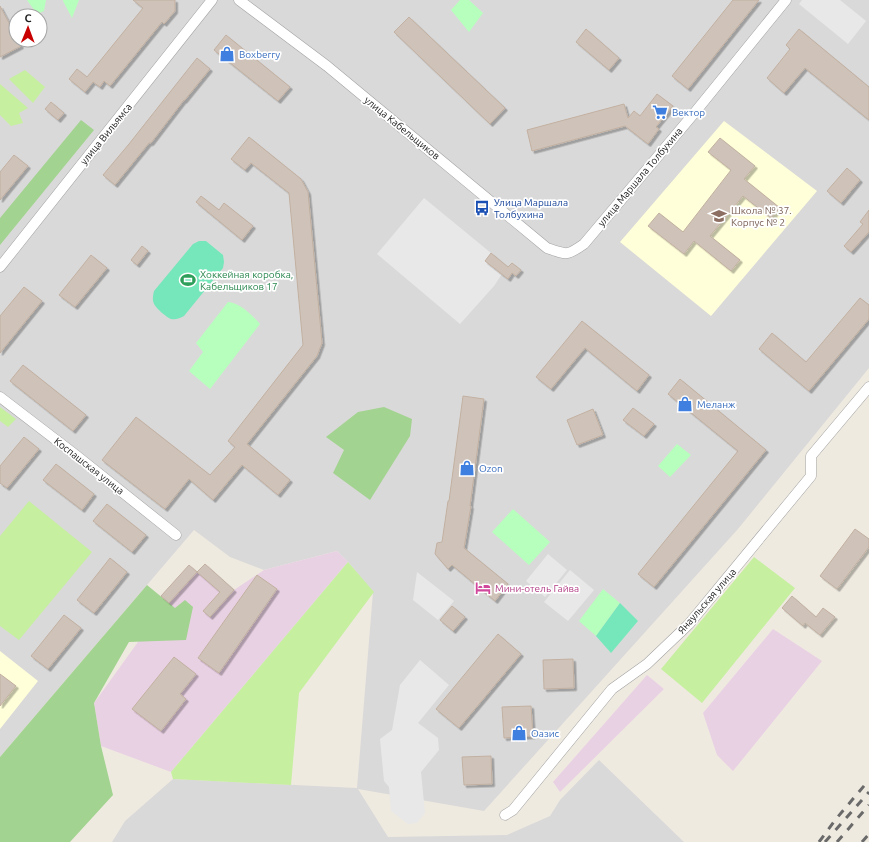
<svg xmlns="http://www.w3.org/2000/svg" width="869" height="842" viewBox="0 0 869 842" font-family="Ubuntu,sans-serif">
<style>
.residential{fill:#dad9d9;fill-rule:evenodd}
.industrial{fill:#e9d1e4}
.education{fill:#ffffd9}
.grass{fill:#c6efa0}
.forest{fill:#a3d390}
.park{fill:#b7ffbd}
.pitch{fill:#75e7bb}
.parking{fill:#e8e8e8}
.building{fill:#cfc3b9;stroke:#c2b0a1;filter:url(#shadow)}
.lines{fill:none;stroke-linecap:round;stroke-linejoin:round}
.street-casing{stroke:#a3a3a3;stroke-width:11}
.street{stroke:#fff;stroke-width:10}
.rail{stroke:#6a6a6a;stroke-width:3;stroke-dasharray:8 8;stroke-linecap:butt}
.labels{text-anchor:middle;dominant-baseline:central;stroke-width:3.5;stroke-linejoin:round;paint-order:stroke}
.shop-label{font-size:10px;fill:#366cbe;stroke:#fff;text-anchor:start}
.street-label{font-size:10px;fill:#1c1c1c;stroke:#fff}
.transit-label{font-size:10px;fill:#164399;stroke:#fff;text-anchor:start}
.education-label{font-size:10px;fill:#785e54;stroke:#fff;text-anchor:start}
.leisure-label{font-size:10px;fill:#27864d;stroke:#fff;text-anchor:start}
.hotel-label{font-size:10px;fill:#b23c85;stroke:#fff;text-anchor:start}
</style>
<defs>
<filter id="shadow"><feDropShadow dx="2.5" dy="2.5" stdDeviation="0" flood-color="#0004"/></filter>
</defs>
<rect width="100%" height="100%" fill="#efeae0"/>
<path class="residential" d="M0 0H869V368L738 529 484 811 358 789 388 837 507 835 550 816 560 800 599 760 684 842H112L125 821 173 779 357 788 373 592 348 562 337 551 264 570 230 557 194 530 0 757ZM16 16H40V40H16Z"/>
<path class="industrial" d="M337 551 348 562 171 772 101 746 94 703 143 635 161 596 189 565 197 572 205 564 234 590 264 570Z
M773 629 822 661 733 771 717 755 703 713Z
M647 675 664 689 560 792 553 782Z"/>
<path class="education" d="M724 121 817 191 711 316 620 242Z
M0 651 38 681 0 729Z"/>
<path class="grass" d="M25 70 45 87 33 103 9 79Z
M0 84 28 108 19 113 23 123 11 126 0 115Z
M0 407 16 419 8 427 0 421Z
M29 501 92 552 19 640 0 626V536Z
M754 557 795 588 702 703 661 669Z
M348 562 374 592 299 693 291 785 173 779 171 772Z"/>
<path class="forest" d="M81 120 94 130 0 245V218Z
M384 407 412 419 410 436 370 500 333 473 344 450 326 437 358 412Z
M147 585 175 608 185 600 193 607 186 640 129 642 94 703 101 746 113 795 70 842H0V757Z"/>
<path class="park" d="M27 0H46L44 11 37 14Z
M63 0H79L72 18 63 1Z
M460 0H469L483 13 469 32 451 10Z
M228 302C239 302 253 316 260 324L210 389 189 371 203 352 196 343Z
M677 444 691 455 670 477 658 466Z
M513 509 550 542 529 565 492 532Z
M603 589 620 603 596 636 579 621Z"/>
<path class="pitch" d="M199 241H206L223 255 224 262 223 268 184 316C180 318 176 320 171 319 167 318 156 308 154 304 152 300 153 296 154 291L193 244Z
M620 603 638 621 611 653 596 636Z"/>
<path class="parking" d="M802 0H840L866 21 848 44 799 4Z
M424 198 491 253 502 274 494 286 460 324 377 254Z
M548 554 567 570 545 597 526 581Z
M570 570 594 590 568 621 544 602Z
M417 572 454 601 438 620 413 600Z
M420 660 449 685 418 723 438 738 439 750 421 772 425 813 417 823 408 824 391 811 389 787 384 781 380 739 392 730 400 685Z"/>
<path class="building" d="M133 0H175V11L164 24 162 22 110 86 104 81 100 87 93 82 85 92 69 79 77 69 87 77 143 8Z
M733 0H759L688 89 672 76Z
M0 6 16 36V40H18L21 46 0 57Z
M409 17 505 108 490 124 394 32Z
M586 29 619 58 609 70 576 42Z
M799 29 869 87V120L805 68 784 93 767 78 790 49 786 45Z
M226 35 290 87 278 101 214 50Z
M197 58 210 69 184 101V100L151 143H149L115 185 103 175 129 144Z
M657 94 673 106 656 127 659 129 648 144 625 126 532 151 527 130 624 104 628 118 634 111 640 116Z
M51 102 64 113 58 120 45 109Z
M249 137 301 179 308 192 322 343 317 356 247 444 290 480 278 495 242 465 213 500 189 479 165 509 102 460 136 417 210 475 235 447 228 441 303 345 289 193 251 163 245 170 231 159Z
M720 138 755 166 744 179 780 208 771 218 743 196 710 236 740 260 731 271 694 241 684 254 648 226 659 213 683 232 731 170 708 152Z
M14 155 28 166 0 200V172Z
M847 168 860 180 841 203 827 191Z
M201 196 219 210 224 203 253 226 242 240 196 202Z
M869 210V232L851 252 844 246 863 224 860 222Z
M142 246 148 251 137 265 131 260Z
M491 253 508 267 512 263 521 270 516 276 512 273 508 279 485 261Z
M91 255 107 268 75 307 59 295Z
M24 287 42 301 0 353V316Z
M860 298 869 305V319L809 391 759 349 772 333 806 362Z
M582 321 649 375 637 391 585 348 551 389 536 377Z
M23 365 86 415 73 431 10 381Z
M680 379 766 450 654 587 638 574 738 451 668 394Z
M463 396 484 399 470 506H471L464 548 508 584 495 601 452 565 448 569 435 554 437 543 442 542 448 501H449Z
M633 408 654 424 644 436 623 420Z
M593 409 603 435 577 445 567 420Z
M24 437 39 449 7 488 0 483V466Z
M56 464 94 494 82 510 43 480Z
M107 504 146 535 132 552 93 521Z
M855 529 869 539V547L837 589 820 576Z
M110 558 127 572 94 613 77 600Z
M205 564 234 590 210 617 203 611 220 592 197 572Z
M189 565 197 572 169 603 161 596Z
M257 575 277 589 219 673 198 658Z
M792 596 816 617 823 608 835 617 820 635 805 623 803 626 782 608Z
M452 606 465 617 453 631 440 620Z
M64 615 81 628 48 669 31 656Z
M498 634 521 654 459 728 436 709Z
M174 657 196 674 180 694 186 699 161 731 132 709Z
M573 659 574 688 544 689 543 660Z
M0 674 16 686 0 706Z
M531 706 533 736 504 738 502 707Z
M491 756 492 784 464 785 462 757Z"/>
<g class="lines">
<g class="street-casing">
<path id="street" d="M239 0 327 66 547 248C567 255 567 256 584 244L696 111 786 0
M0 267 212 0
M0 397 77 456 176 535
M505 815 513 810 612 689 647 664 689 624 811 476V456L869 387"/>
</g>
<use href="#street" class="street"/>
<path class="rail" d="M819 842 836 819 869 780
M825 842 869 792
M837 842 869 805
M862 842 869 834"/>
</g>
<defs>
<g id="shop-bare" transform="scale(1.2)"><path d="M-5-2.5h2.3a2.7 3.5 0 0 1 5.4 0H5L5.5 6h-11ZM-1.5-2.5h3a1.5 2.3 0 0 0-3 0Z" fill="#3f7fe0" stroke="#fff" stroke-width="2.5" paint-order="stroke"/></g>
<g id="supermarket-bare" transform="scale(1.2)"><path d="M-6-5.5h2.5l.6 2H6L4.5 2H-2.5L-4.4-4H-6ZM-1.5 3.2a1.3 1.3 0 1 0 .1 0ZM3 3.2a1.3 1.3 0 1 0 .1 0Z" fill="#3f7fe0" stroke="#fff" stroke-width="2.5" paint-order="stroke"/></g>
<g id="bus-bare" transform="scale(1.2)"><path d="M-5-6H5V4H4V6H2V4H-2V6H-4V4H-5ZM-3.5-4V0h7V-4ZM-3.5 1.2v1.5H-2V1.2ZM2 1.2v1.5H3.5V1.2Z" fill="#1a4fb4" stroke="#fff" stroke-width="2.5" paint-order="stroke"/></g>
<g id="school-bare" transform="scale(1.2)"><path d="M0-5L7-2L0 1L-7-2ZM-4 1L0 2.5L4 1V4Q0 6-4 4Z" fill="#8d6e63" stroke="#fff" stroke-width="2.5" paint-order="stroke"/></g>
<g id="stadium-bare" transform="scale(1.2)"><path d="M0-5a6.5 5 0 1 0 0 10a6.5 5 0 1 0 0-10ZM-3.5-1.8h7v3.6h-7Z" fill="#2e9e5b" stroke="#fff" stroke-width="2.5" paint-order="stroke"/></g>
<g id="hotel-bare" transform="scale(1.2)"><path d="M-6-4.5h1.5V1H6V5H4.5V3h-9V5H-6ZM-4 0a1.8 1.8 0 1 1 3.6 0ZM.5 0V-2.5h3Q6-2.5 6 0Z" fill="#d1479c" stroke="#fff" stroke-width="2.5" paint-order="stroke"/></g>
</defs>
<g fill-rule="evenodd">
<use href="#shop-bare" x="227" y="54"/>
<use href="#supermarket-bare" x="660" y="112"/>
<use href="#bus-bare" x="482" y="208"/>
<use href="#school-bare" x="719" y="216"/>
<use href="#stadium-bare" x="188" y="280"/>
<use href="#shop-bare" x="685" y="404"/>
<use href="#shop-bare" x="467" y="468"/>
<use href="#hotel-bare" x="483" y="588"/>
<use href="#shop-bare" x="519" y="733"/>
</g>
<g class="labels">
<g class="shop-label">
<text x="239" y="54">Boxberry</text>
<text x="672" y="112">Вектор</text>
<text x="697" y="404">Меланж</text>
<text x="479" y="468">Ozon</text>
<text x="531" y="733">Оазис</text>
</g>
<g class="street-label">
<text transform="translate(402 128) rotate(39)">улица Кабельщиков</text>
<text transform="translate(106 134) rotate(-51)">улица Вильямса</text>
<text transform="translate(640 177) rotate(-50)">улица Маршала Толбухина</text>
<text transform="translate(89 466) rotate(38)">Коспашская улица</text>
<text transform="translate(707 601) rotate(-49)">Янаульская улица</text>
</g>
<g class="transit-label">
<text x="494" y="202">Улица Маршала<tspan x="494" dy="12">Толбухина</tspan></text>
</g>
<g class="education-label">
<text x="731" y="210">Школа № 37.<tspan x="731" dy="12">Корпус № 2</tspan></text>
</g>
<g class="leisure-label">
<text x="200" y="274">Хоккейная коробка,<tspan x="200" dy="12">Кабельщиков 17</tspan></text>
</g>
<g class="hotel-label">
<text x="495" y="588">Мини-отель Гайва</text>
</g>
</g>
<g transform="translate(28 28) rotate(1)"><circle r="19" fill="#ffffff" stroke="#a4a4a4"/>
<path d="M0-3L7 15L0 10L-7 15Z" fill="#c80100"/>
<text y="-6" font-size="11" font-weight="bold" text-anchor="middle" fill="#1c1c1c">С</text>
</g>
</svg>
